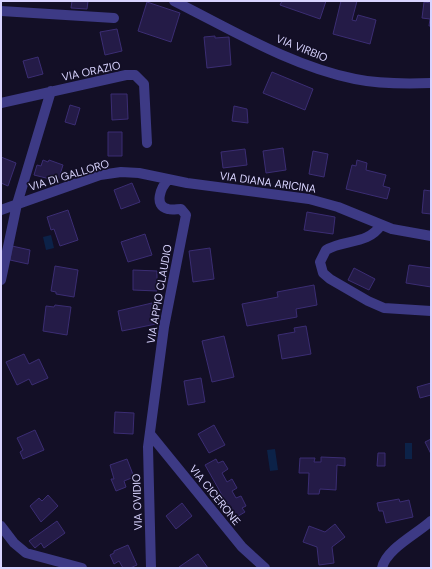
<svg xmlns="http://www.w3.org/2000/svg" width="432" height="569" viewBox="0 0 432 569" font-family="'DM Sans',sans-serif">
<style>
.water{fill:#0c2248}
.building{fill:#241b47;stroke:#3b2d73}
.lines{fill:none;stroke-linecap:round;stroke-linejoin:round}
.minor{stroke:#3d3a85;stroke-width:10}
.labels{text-anchor:middle;dominant-baseline:central;stroke-width:3.5;stroke-linejoin:round;paint-order:stroke}
.street-label{font-size:11px;fill:#d9d4ff;stroke:#130f26}
</style>
<rect width="100%" height="100%" fill="#130f26"/>
<path class="water" d="M51 235 54 248 46 250 43 237Z
M405 443H412V459H405Z
M275 449 278 470 270 471 267 450Z"/>
<path class="building" d="M72 1H88L87 9 71 8Z
M282 1H326L320 19 280 5Z
M341 1H357L352 20 356 21 358 15 376 20 370 44 333 34Z
M147 2 180 13 171 42 138 31Z
M424 2 431 3V26H429L430 19 422 18Z
M117 29 122 51 105 55 100 32Z
M215 36V38L229 37 231 65 207 68 204 37Z
M38 57 43 74 28 78 23 61Z
M272 72 313 89 305 110 263 93Z
M111 94H127L128 119 112 120Z
M70 105 80 108 75 125 65 122Z
M234 106 247 109 248 123 232 121Z
M108 132H122V156H108Z
M283 148 286 170 266 173 263 151Z
M245 149 247 165 223 168 221 152Z
M313 151 328 154 324 177 309 174Z
M1 157 16 163 8 186 1 183Z
M43 160 48 162 49 160 63 165 58 181 34 175 37 165 41 166Z
M357 160 367 163 366 170 386 175 383 186 390 188 387 199 346 189 352 165 356 166Z
M132 183 140 202 121 209 114 190Z
M424 190 431 191V214L422 213Z
M68 210 78 240 60 246 54 229 51 230 47 217Z
M307 212 335 217 333 234 304 230Z
M145 234 152 255 128 262 121 242Z
M12 246 30 250 28 264 10 260Z
M210 248 214 279 193 282 189 251Z
M409 265 431 268V287L406 283Z
M55 266 78 270 74 297 56 294V292L51 291Z
M354 268 375 279 369 290 348 280Z
M133 270 157 271V291L133 290Z
M314 285 317 305 296 309 297 317 247 326 242 304 278 297 277 292Z
M152 303 156 324 122 331 118 311Z
M55 305 71 307 67 335 43 331 46 306 54 307Z
M306 326 311 354 282 359 278 335 295 332 294 328Z
M224 336 234 377 212 382 202 341Z
M24 354 29 364 39 359 48 378 32 385 29 379 17 385 6 362Z
M201 378 205 402 188 405 184 381Z
M431 383V395L420 398 417 387Z
M115 412 134 413 133 434 114 433Z
M214 425 225 445 209 453 198 434Z
M35 430 44 450 23 459 20 452 23 450 17 438Z
M431 439V454L425 442Z
M378 453H385V466H377Z
M321 457 345 458V466L337 465 336 490 320 489 319 494H308L309 473H299L300 458H315L314 462H321Z
M127 459 134 477 124 481 126 487 116 491 111 479H114L110 465Z
M216 459 218 463 223 461 228 469 222 473 227 482 232 479 237 488 232 491 236 498 241 496 246 506 242 508 245 512 235 518 205 465Z
M48 495 58 506 41 522 30 506 39 498 42 501Z
M399 499 400 502 409 500 413 517 386 523 383 511H379L377 503Z
M182 503 192 516 176 529 166 516Z
M57 521 65 533 44 548 41 543 35 548 29 541Z
M335 524 345 537 332 547 334 563 319 565 317 547 303 542 309 526 325 532Z
M128 545 137 565 130 568H123L119 561 114 564 110 555 114 553V551Z
M198 554 208 568H180L179 567Z"/>
<g class="lines">
<path class="minor" d="M174 1C232 30 291 66 355 79 380 84 406 84 431 83
M1 11 114 18
M1 103 126 75H135L144 84 147 143
M1 210 100 175 121 172 139 173 187 183 309 199 338 207 392 229 431 236
M381 225C368 245 344 239 326 250L320 262 323 273 330 279 368 301 384 308 431 311
M1 280 17 204 51 91
M150 434 242 547 265 568
M1 526 14 543 26 553 82 568
M151 568 148 447 164 327 186 215 181 209C177 209 172 210 168 209 153 206 161 187 168 180
M382 568C386 549 417 534 431 521"/>
</g>
<g class="labels">
<g class="street-label">
<text transform="translate(302 48) rotate(22)">VIA VIRBIO</text>
<text transform="translate(91 71) rotate(-12)">VIA ORAZIO</text>
<text transform="translate(69 175) rotate(-17)">VIA DI GALLORO</text>
<text transform="translate(268 182) rotate(8)">VIA DIANA ARICINA</text>
<text transform="translate(159 294) rotate(-80)">VIA APPIO CLAUDIO</text>
<text transform="translate(215 495) rotate(51)">VIA CICERONE</text>
<text transform="translate(137 502) rotate(-92)">VIA OVIDIO</text>
</g>
</g>
<rect width="432" height="569" fill="none" stroke="#d9d4ff" stroke-width="4"/>
</svg>
